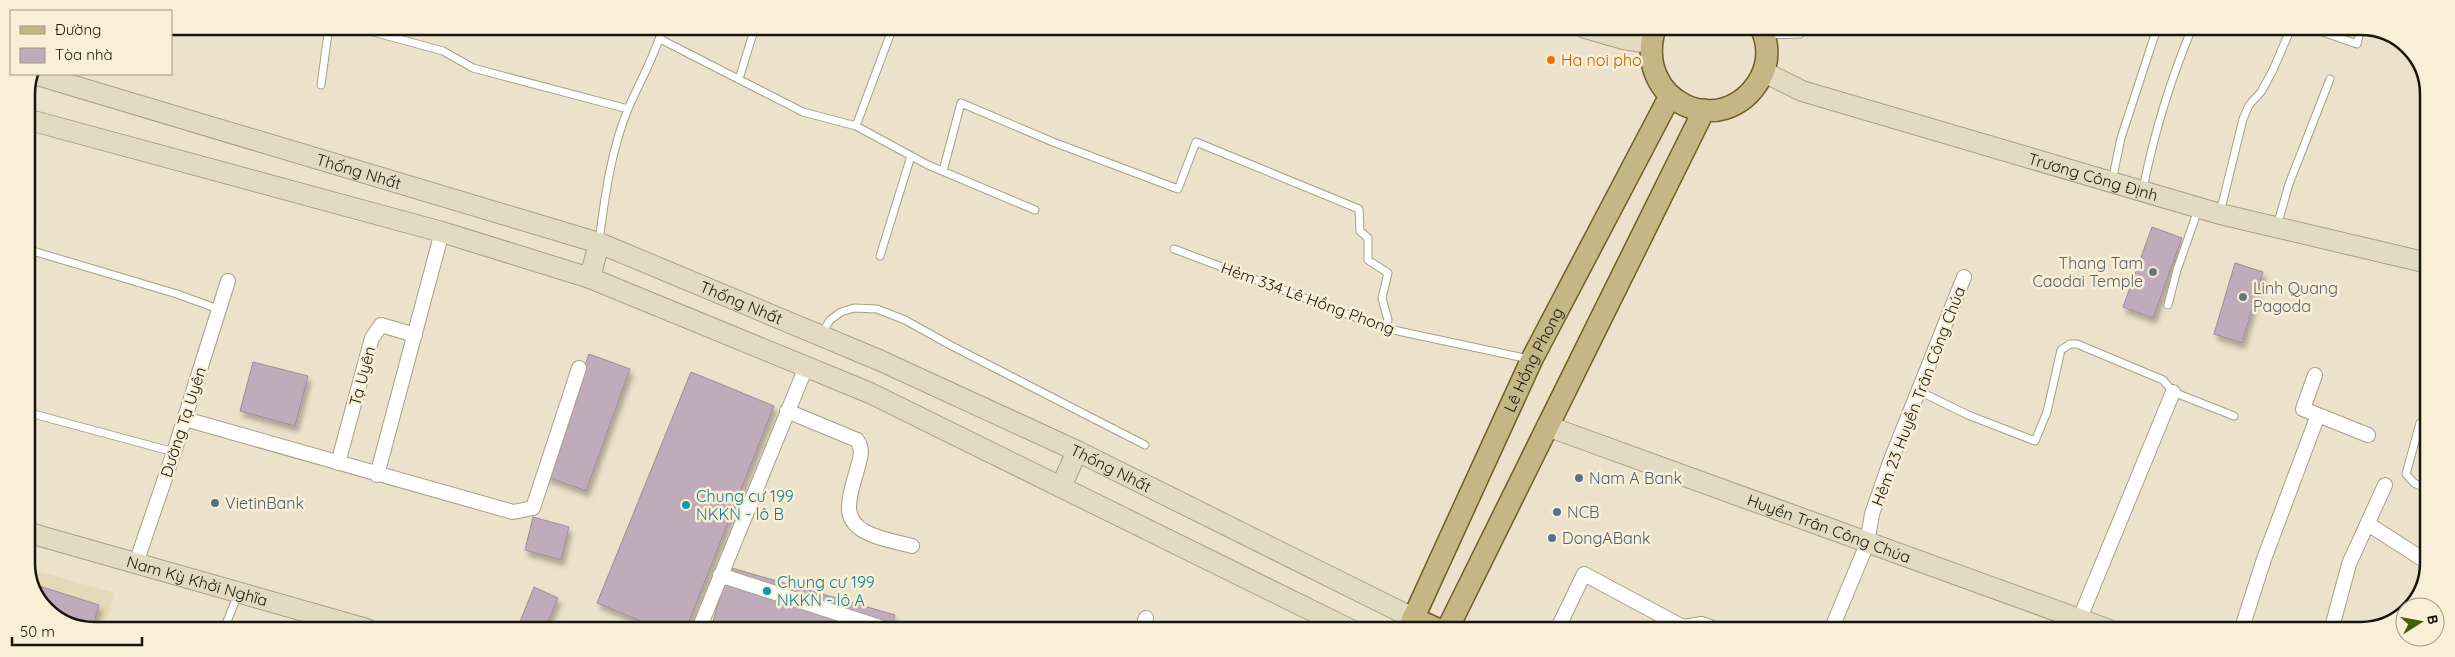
<svg xmlns="http://www.w3.org/2000/svg" width="2455" height="657" viewBox="0 0 2455 657" font-family="Quicksand,sans-serif">
<style>
.built{fill:#e6d9ba}
.building{fill:#c0abbb;stroke:#9e8a9a;filter:url(#shadow)}
.lines{fill:none;stroke-linecap:round;stroke-linejoin:round}
.lane-casing{stroke:#a89e88;stroke-width:9}
.street-casing{stroke:#a89e88;stroke-width:16}
.secondary-casing{stroke:#a89e88;stroke-width:22}
.primary-casing{stroke:#6e5f25;stroke-width:24}
.lane{stroke:#fff;stroke-width:7}
.street{stroke:#fff;stroke-width:14}
.secondary{stroke:#e2dbc2;stroke-width:20}
.primary{stroke:#c4b785;stroke-width:21}
.food-dot{fill:#e8710a;stroke:#f9efd7;stroke-width:2}
.worship-dot{fill:#6b7280;stroke:#f9efd7;stroke-width:2}
.service-dot{fill:#5c6f8a;stroke:#f9efd7;stroke-width:2}
.culture-dot{fill:#0f9aa8;stroke:#f9efd7;stroke-width:2}
.labels{text-anchor:middle;dominant-baseline:central;stroke-width:5;stroke-linejoin:round;paint-order:stroke}
.food-label{font-size:16px;fill:#c56008;stroke:#f9efd7;text-anchor:start}
.street-label{font-size:16px;fill:#18150c;stroke:#f9efd7}
.worship-label{font-size:16px;fill:#5b616d;stroke:#f9efd7;text-anchor:end}
.service-label{font-size:16px;fill:#4e5e75;stroke:#f9efd7;text-anchor:start}
.culture-label{font-size:16px;fill:#0d838f;stroke:#f9efd7;text-anchor:start}
.rim{fill:none;stroke:#18150c;stroke-width:2.5}
</style>
<defs>
<filter id="shadow"><feDropShadow dx="3" dy="5.5" stdDeviation="2.5" flood-color="#0004"/></filter>
</defs>
<rect width="100%" height="100%" fill="#ece1ca"/>
<path class="built" d="M26 568 115 593 104 629H77L43 608Z"/>
<path class="building" d="M2152 227 2182 238 2153 318 2123 307Z
M2235 263 2263 272 2242 343 2214 334Z
M589 354 630 369 586 491 545 476Z
M253 362 308 376 295 426 240 411Z
M691 372 774 406 686 629H660L597 603Z
M533 517 569 527 561 560 525 550Z
M728 567 895 615 891 629H711Z
M33 584 99 605 92 629H77L43 608Z
M534 587 558 598 545 629H530L519 624Z"/>
<g class="lines">
<g class="lane-casing">
<path id="lane" d="M355 27 443 51 473 68 628 109
M2311 28 2357 44 2361 28
M1767 35 1800 34 1808 28
M660 39 803 112 856 126 928 165 1035 210
M739 79 755 27
M321 85 329 26
M856 126 893 27
M943 171 961 103 1053 142 1178 189 1196 142 1359 209 1360 231 1368 238V260L1388 273 1382 298 1388 320 1384 328
M2112 181 2121 138 2157 28
M2143 189C2154 133 2170 81 2192 28
M2220 213 2243 119 2249 105 2261 92 2273 70 2291 28
M2277 226 2289 184 2330 79
M599 241C605 196 611 150 628 109 640 81 655 56 663 27
M26 249 177 294 218 309
M1174 249 1384 328 1529 359
M880 256 911 156
M2421 259 2428 233
M2168 305 2177 270 2198 210
M822 333 830 320 841 312 854 308 877 309 905 320 950 345 1145 445
M1919 391 1968 415 2035 441 2047 412 2061 350 2070 344H2077L2163 380 2173 392 2234 416
M26 412 174 452
M2427 489 2414 483 2406 474 2420 423 2427 425
M224 629 238 594"/>
</g>
<g class="street-casing">
<path id="street" d="M787 411 857 440C863 449 861 456 858 466 855 479 849 493 849 507 848 536 891 540 912 546
M2318 415 2368 435
M185 419 513 512 533 508 579 368
M338 463 372 338 381 325 415 335
M377 475 442 232
M2368 524 2427 562
M136 563 174 452 228 281
M720 575 886 629
M310 629 315 614
M699 629 806 367
M1142 630 1146 618
M1557 630 1584 574 1683 627 1702 624 1718 630
M1831 630 1867 544 1872 514 1890 462 1964 277
M2075 630 2173 392
M2241 631 2264 559 2318 415 2303 409 2315 375
M2331 631 2349 564 2385 485"/>
</g>
<g class="secondary-casing">
<g id="secondary">
<path d="M1585 28 1623 39 1650 43"/>
<path id="s1" d="M1764 72 1802 91 2220 214 2428 263"/>
<path id="s2" d="M34 74 599 243 879 360 1077 451 1413 618"/>
<path d="M26 119 442 232 590 278 870 393 1351 630"/>
<path d="M590 278 599 243"/>
<path id="s3" d="M1547 426 2112 631"/>
<path d="M1061 487 1077 451"/>
<path id="s4" d="M26 532 367 629"/>
</g>
</g>
<g class="primary-casing">
<g id="primary">
<path d="M1655 28C1632 102 1723 143 1760 79 1769 63 1769 44 1761 28"/>
<path d="M1413 618 1439 630"/>
<path id="s5" d="M1408 630 1532 359 1670 96"/>
<path d="M1447 630 1704 110"/>
</g>
</g>
<use href="#lane" class="lane"/>
<use href="#street" class="street"/>
<use href="#secondary" class="secondary"/>
<use href="#primary" class="primary"/>
</g>
<circle class="food-dot" cx="1551" cy="60" r="5"/>
<g class="worship-dot">
<circle cx="2153" cy="272" r="5"/>
<circle cx="2243" cy="297" r="5"/>
</g>
<g class="service-dot">
<circle cx="1579" cy="478" r="5"/>
<circle cx="215" cy="503" r="5"/>
<circle cx="1557" cy="512" r="5"/>
<circle cx="1552" cy="538" r="5"/>
</g>
<g class="culture-dot">
<circle cx="686" cy="505" r="5"/>
<circle cx="767" cy="591" r="5"/>
</g>
<g class="labels">
<g class="food-label">
<text x="1561" y="60">Ha noi pho</text>
</g>
<g class="street-label">
<text stroke="none"><textPath href="#s2" startOffset="339">Thống Nhất</textPath></text>
<text stroke="none"><textPath href="#s1" startOffset="346">Trương Công Định</textPath></text>
<text transform="translate(1308 298) rotate(20)">Hẻm 334 Lê Hồng Phong</text>
<text stroke="none"><textPath href="#s2" startOffset="744">Thống Nhất</textPath></text>
<text stroke="none"><textPath href="#s5" startOffset="298">Lê Hồng Phong</textPath></text>
<text transform="translate(362 376) rotate(-75)">Tạ Uyên</text>
<text transform="translate(1918 396) rotate(-69)">Hẻm 23 Huyền Trân Công Chúa</text>
<text transform="translate(183 422) rotate(-72)">Đường Tạ Uyên</text>
<text stroke="none"><textPath href="#s2" startOffset="1149">Thống Nhất</textPath></text>
<text stroke="none"><textPath href="#s3" startOffset="300">Huyền Trân Công Chúa</textPath></text>
<text stroke="none"><textPath href="#s4" startOffset="178">Nam Kỳ Khởi Nghĩa</textPath></text>
</g>
<g class="worship-label">
<text x="2143" y="263">Thang Tam<tspan x="2143" dy="18">Caodai Temple</tspan></text>
<text x="2253" y="288" text-anchor="start">Linh Quang<tspan x="2253" dy="18">Pagoda</tspan></text>
</g>
<g class="service-label">
<text x="1589" y="478">Nam A Bank</text>
<text x="225" y="503">VietinBank</text>
<text x="1567" y="512">NCB</text>
<text x="1562" y="538">DongABank</text>
</g>
<g class="culture-label">
<text x="696" y="496">Chung cư 199<tspan x="696" dy="18">NKKN - lô B</tspan></text>
<text x="777" y="582">Chung cư 199<tspan x="777" dy="18">NKKN - lô A</tspan></text>
</g>
</g>
<path d="M0 0H2455V657H0ZM94 35H2361A59 59 0 0 1 2420 94V563A59 59 0 0 1 2361 622H94A59 59 0 0 1 35 563V94A59 59 0 0 1 94 35Z" fill="#f9efd7" fill-rule="evenodd"/>
<path class="rim" d="M94 35H2361A59 59 0 0 1 2420 94V563A59 59 0 0 1 2361 622H94A59 59 0 0 1 35 563V94A59 59 0 0 1 94 35Z"/>
<rect x="10" y="10" width="162" height="65" fill="#f9efd7" stroke="#9f9886"/>
<rect x="20" y="26" width="25" height="8" fill="#c4b785" stroke="#9f9886"/>
<text x="55" y="35" font-size="15" fill="#18150c">Đường</text>
<rect x="20" y="48" width="25" height="15" fill="#c0abbb" stroke="#9f9886"/>
<text x="55" y="60" font-size="15" fill="#18150c">Tòa nhà</text>
<g transform="translate(2420 622) rotate(79)"><circle r="24" fill="#f9efd7" stroke="#9f9886"/>
<path d="M0-4L9 19L0 12L-9 19Z" fill="#47600d"/>
<text y="-8" font-size="14" font-weight="bold" text-anchor="middle" fill="#18150c">B</text>
</g>
<path d="M12 637v8h130v-8" fill="none" stroke="#18150c" stroke-width="2.5"/>
<text x="20" y="637" font-size="15" fill="#18150c" stroke="#f9efd7" stroke-width="4" paint-order="stroke">50 m</text>
</svg>
